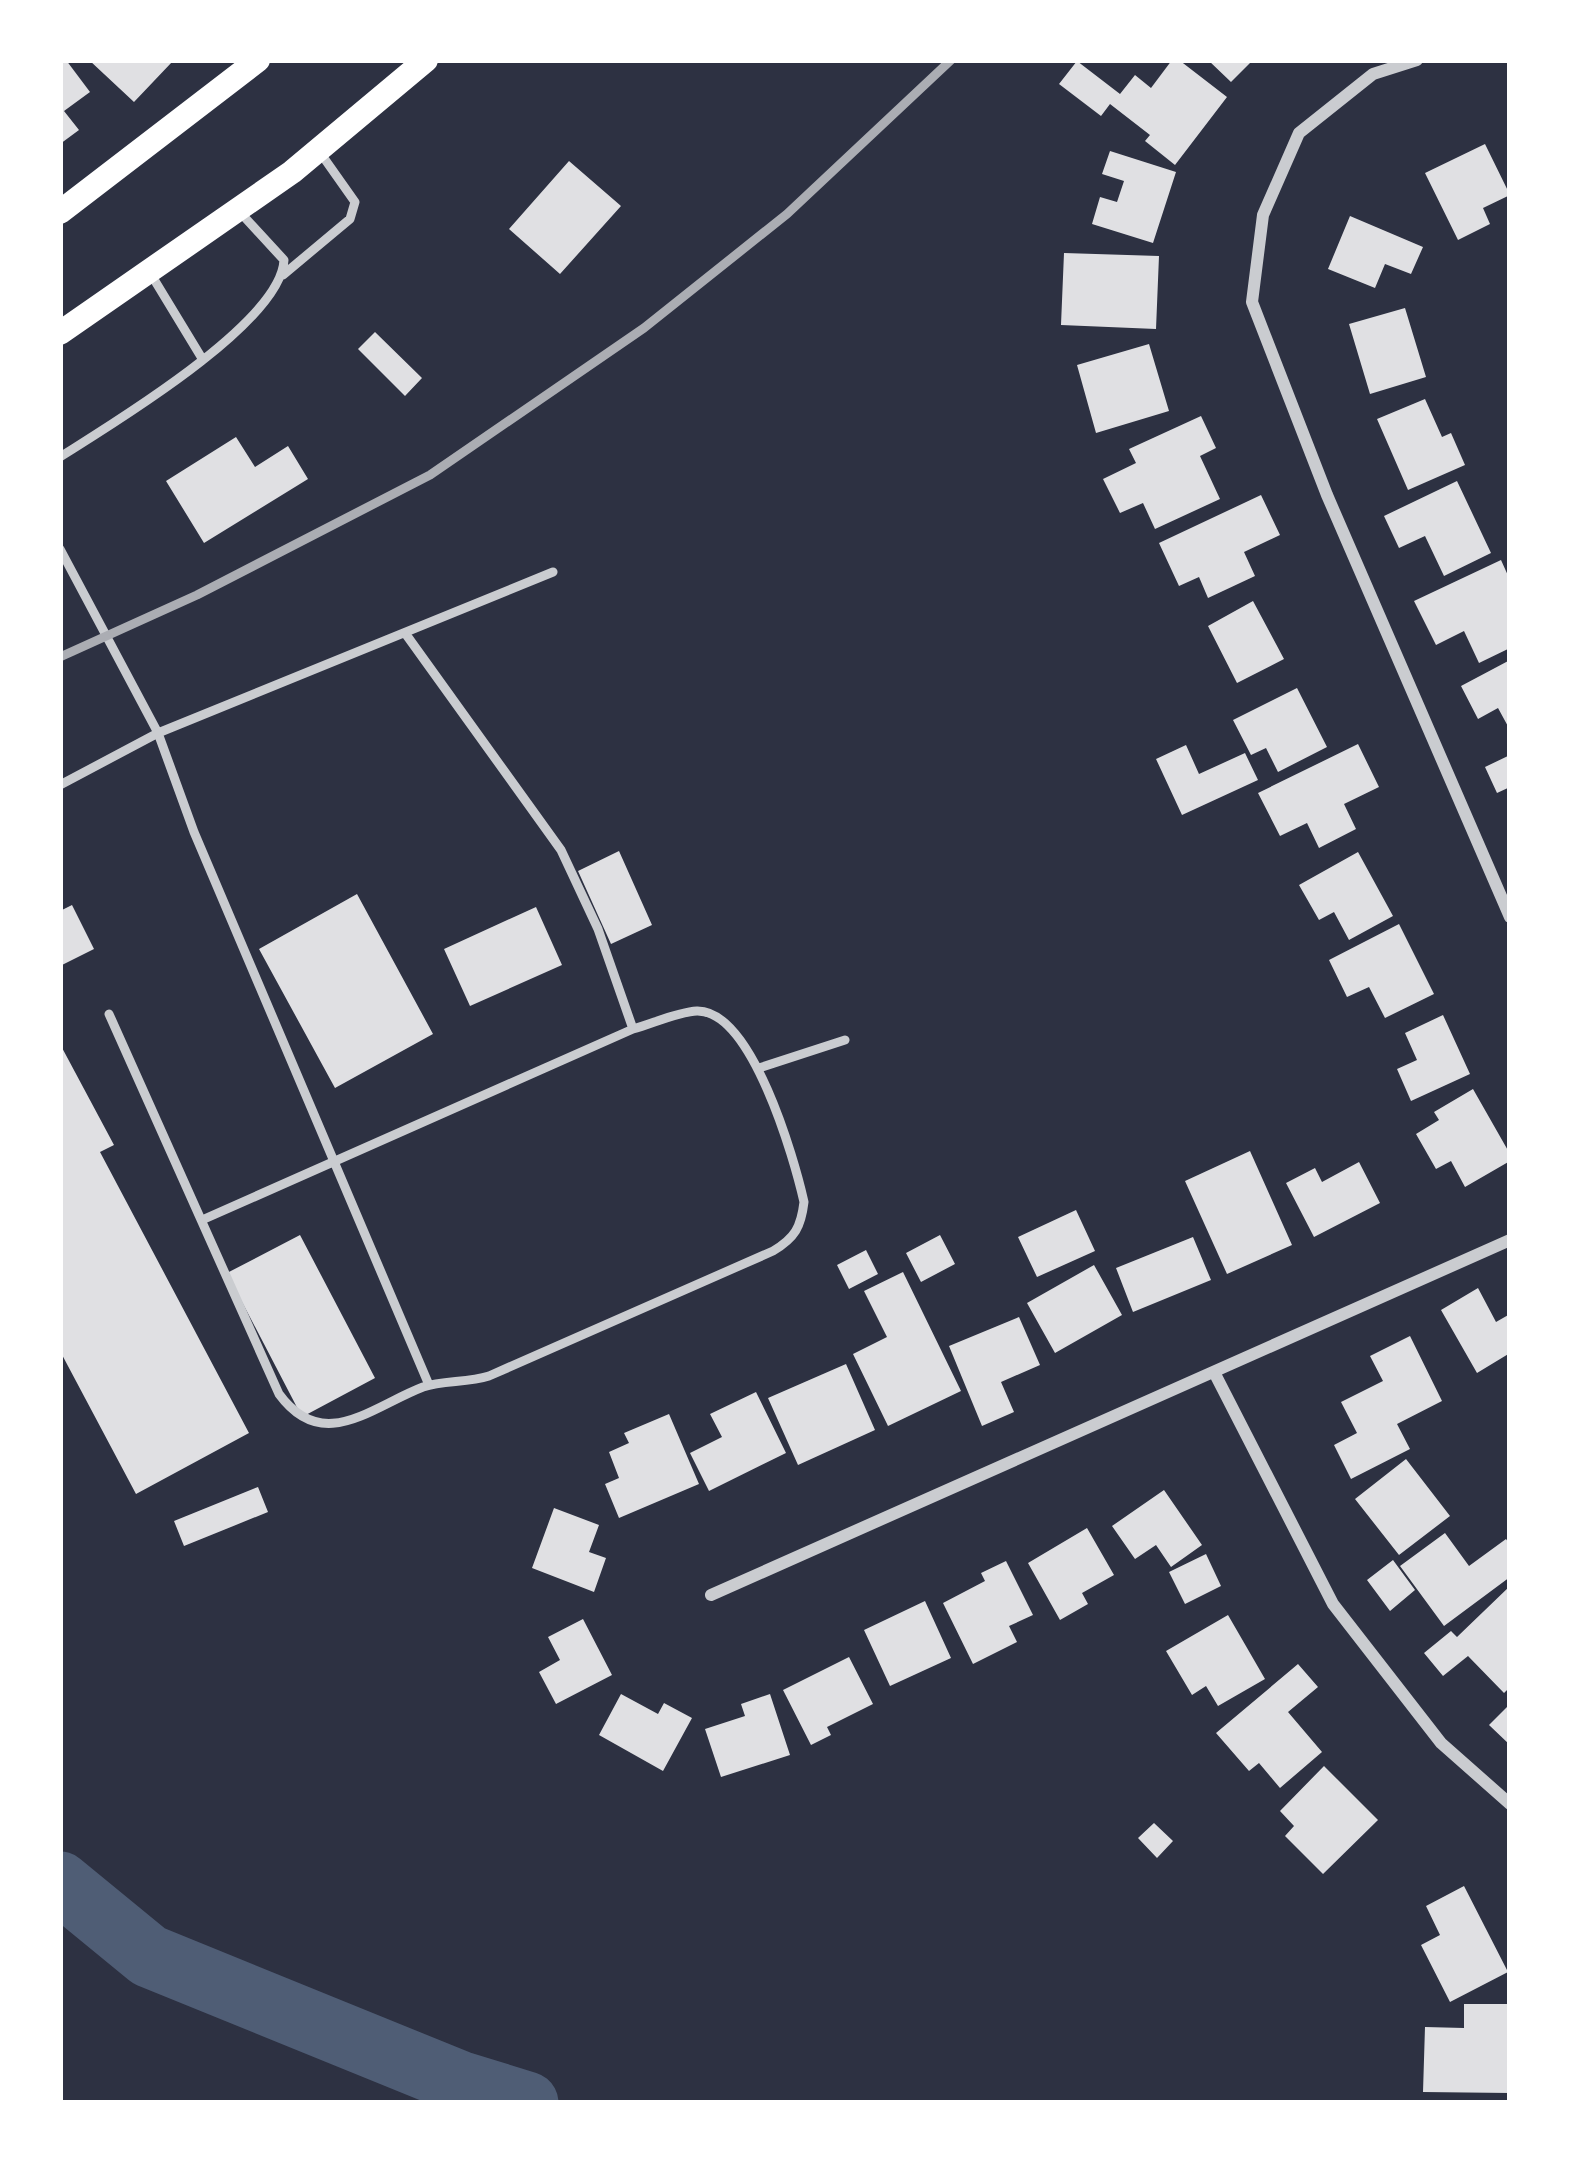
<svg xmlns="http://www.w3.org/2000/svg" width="1570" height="2163" viewBox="0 0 1570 2163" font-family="Barlow,sans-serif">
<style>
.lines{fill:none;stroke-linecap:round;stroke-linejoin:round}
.river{stroke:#4f5d75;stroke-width:63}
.building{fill:#e0e0e3}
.service{stroke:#caccd0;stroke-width:9}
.minor{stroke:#caccd0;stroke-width:12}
.secondary{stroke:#fff;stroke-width:24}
.rail{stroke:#abadb3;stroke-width:9}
</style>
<rect width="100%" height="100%" fill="#2d3142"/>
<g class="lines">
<path class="river" d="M60 1883 149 1956 459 2082 527 2103"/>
</g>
<path class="building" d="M60 60H66L90 92 64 111 79 130 60 144Z
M89 60H170L172 62 134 102Z
M1172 60H1179L1227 97 1175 165 1145 141 1150 135 1110 104 1101 116 1059 84 1077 61 1120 94 1135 75 1151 88Z
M1208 60H1253L1231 82Z
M1485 144 1510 195 1483 208 1490 224 1458 240 1425 173Z
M1110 151 1176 172 1153 243 1092 224 1100 197 1117 202 1124 181 1102 174Z
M569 161 621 206 560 274 509 229Z
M1350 216 1423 247 1411 274 1385 264 1375 288 1328 269Z
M1064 253 1159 256 1156 329 1061 325Z
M1405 308 1426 377 1370 394 1349 324Z
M375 332 422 378 405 396 358 349Z
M1149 344 1169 411 1096 433 1077 365Z
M1425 399 1442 437 1451 433 1465 465 1408 490 1377 419Z
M1201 416 1216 448 1200 456 1220 499 1155 529 1143 503 1120 513 1103 479 1136 463 1129 449Z
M236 437 255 467 288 446 308 479 204 543 166 481Z
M1457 481 1491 553 1444 576 1425 536 1399 548 1384 516Z
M1261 495 1280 535 1244 552 1255 576 1208 598 1199 577 1179 586 1159 543Z
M1501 560 1510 580V648L1479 663 1464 631 1436 645 1414 601Z
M1253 601 1284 659 1237 683 1208 626Z
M1510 660V730L1498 708 1478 719 1461 686Z
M1297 688 1327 747 1278 772 1266 748 1251 755 1233 720Z
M1358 744 1379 787 1344 804 1356 829 1319 848 1307 823 1280 836 1258 793Z
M1186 745 1199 774 1245 753 1258 780 1182 815 1156 759Z
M1510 755V787L1497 793 1485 767Z
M619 851 652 925 611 944 578 871Z
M1358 852 1393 916 1349 940 1334 912 1319 920 1299 885Z
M357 894 433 1034 335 1088 259 949Z
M72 905 94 949 60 966V911Z
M536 907 562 965 470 1006 444 949Z
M1399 924 1434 994 1385 1018 1369 987 1347 997 1329 960Z
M1443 1015 1470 1074 1411 1101 1397 1069 1417 1060 1405 1033Z
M60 1044 114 1145 100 1152 249 1433 136 1494 60 1351Z
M1473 1089 1510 1154V1161L1465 1187 1451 1161 1436 1169 1416 1134 1439 1120 1434 1112Z
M1250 1151 1292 1245 1227 1274 1185 1181Z
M1359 1162 1380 1203 1314 1237 1286 1183 1315 1168 1322 1182Z
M1076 1210 1095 1251 1037 1277 1018 1237Z
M300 1235 375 1378 302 1417 227 1273Z
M940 1235 955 1264 921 1282 906 1253Z
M1193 1237 1211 1280 1133 1312 1116 1268Z
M866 1250 878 1274 849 1289 837 1265Z
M1094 1265 1122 1315 1055 1353 1027 1303Z
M903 1272 961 1391 888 1426 853 1354 887 1337 864 1291Z
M1478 1288 1496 1322 1510 1314V1353L1477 1373 1441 1310Z
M1019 1317 1040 1365 1001 1382 1014 1412 982 1426 949 1346Z
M1410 1336 1442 1401 1397 1424 1410 1449 1351 1479 1334 1445 1357 1433 1341 1402 1383 1381 1370 1356Z
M846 1364 875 1430 798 1465 768 1398Z
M756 1392 786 1453 709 1491 690 1453 722 1437 710 1414Z
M669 1414 699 1484 619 1518 605 1484 619 1478 609 1452 629 1443 624 1433Z
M1406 1459 1450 1516 1399 1555 1355 1499Z
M258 1487 268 1512 184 1546 174 1521Z
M1164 1490 1202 1545 1171 1567 1156 1545 1135 1559 1112 1526Z
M554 1508 599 1525 589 1552 606 1558 594 1592 532 1568Z
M1087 1528 1114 1575 1082 1593 1088 1604 1060 1620 1028 1563Z
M1445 1533 1469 1566 1506 1539 1510 1545V1577L1444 1626 1400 1566Z
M1206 1554 1221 1586 1185 1604 1169 1572Z
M1393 1560 1415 1590 1390 1611 1367 1580Z
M1006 1561 1033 1615 1009 1626 1017 1642 973 1664 943 1603 985 1581 981 1573Z
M1510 1586V1687L1504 1693 1468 1656 1443 1676 1424 1653 1451 1631 1457 1637Z
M925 1601 951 1658 890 1686 864 1630Z
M1228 1615 1265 1679 1218 1706 1206 1686 1192 1695 1166 1651Z
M583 1619 612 1675 556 1704 539 1672 560 1660 548 1637Z
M849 1657 873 1704 827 1727 831 1735 811 1745 783 1690Z
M1298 1664 1318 1687 1288 1712 1322 1752 1280 1788 1259 1763 1249 1771 1216 1733Z
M621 1694 658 1714 664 1703 692 1718 663 1771 599 1735Z
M770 1694 790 1755 721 1777 705 1729 745 1716 741 1704Z
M1510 1704V1745L1489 1725Z
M1324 1766 1378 1820 1323 1874 1285 1836 1294 1826 1280 1811Z
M1154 1823 1173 1841 1157 1858 1138 1838Z
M1464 1886 1508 1972 1450 2002 1421 1945 1440 1935 1426 1906Z
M1464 2004H1510V2093L1423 2092 1425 2027 1464 2028Z"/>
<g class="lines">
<path class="service" d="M283 275 350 219 355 202 319 151
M152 276 203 360
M60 457C112 424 281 323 284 260L238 210
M60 549 158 733 194 832 429 1385
M405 633 561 850 598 929 633 1029
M60 785 158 733 553 572
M109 1014 279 1394C323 1454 371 1407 423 1387 443 1380 467 1383 489 1376L773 1251C795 1238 801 1227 804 1202 794 1158 752 1010 697 1011 677 1012 652 1024 633 1029L202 1220
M759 1068 845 1040"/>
<path class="minor" d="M1417 60 1373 74 1299 133 1263 215 1252 302 1327 495 1510 917
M1214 1372 1333 1604 1441 1743 1510 1804
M711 1595 1510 1240"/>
<path class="secondary" d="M60 212 258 60
M60 333 292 172 426 60"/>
<path class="rail" d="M60 657 197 595 430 475 644 328 787 214 951 60"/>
</g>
<rect width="1570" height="2163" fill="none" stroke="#ffffff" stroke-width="126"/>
</svg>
